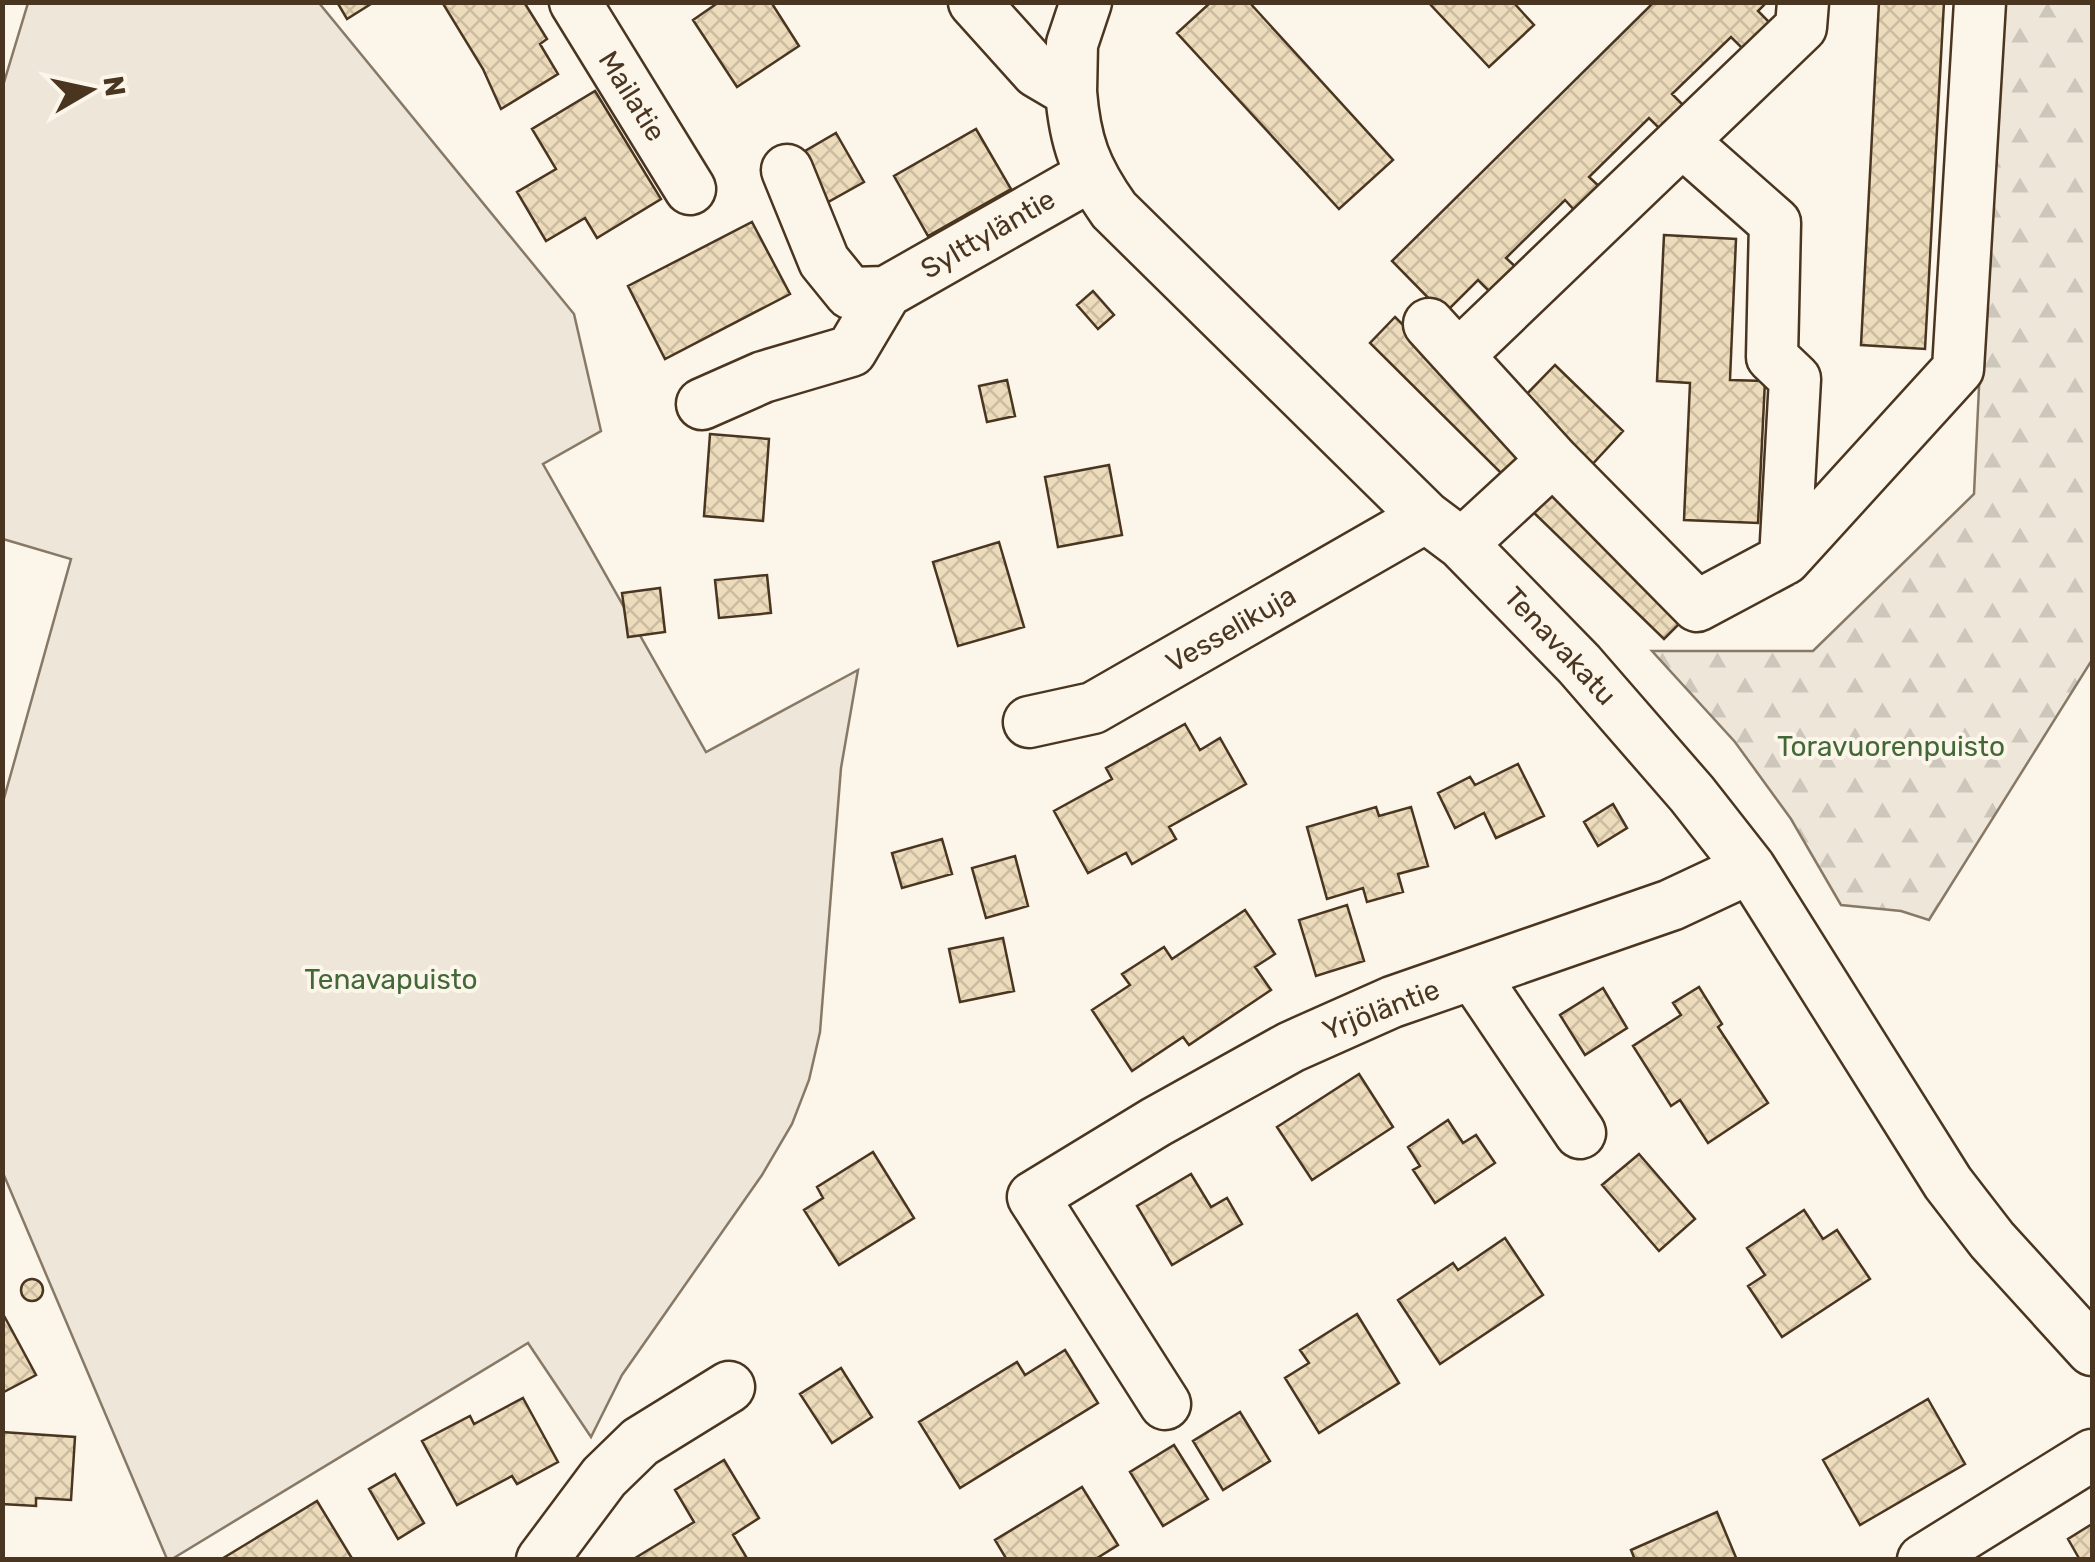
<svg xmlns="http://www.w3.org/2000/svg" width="2095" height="1562" viewBox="0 0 2095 1562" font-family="Rubik,sans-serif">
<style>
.green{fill:#ede6d9;stroke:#887966;stroke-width:2.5}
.forest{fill:url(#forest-firs);stroke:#887966;stroke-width:2.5}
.building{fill:url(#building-cross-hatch);stroke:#4a3520;stroke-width:2.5}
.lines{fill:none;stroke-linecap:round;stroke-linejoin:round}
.minor-casing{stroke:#4a3520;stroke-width:55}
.minor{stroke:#fbf6e9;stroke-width:50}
.labels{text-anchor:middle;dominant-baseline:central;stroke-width:8;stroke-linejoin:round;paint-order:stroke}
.street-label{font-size:28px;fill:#4a3520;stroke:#fbf6e9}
.park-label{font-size:28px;fill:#436837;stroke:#fbf6e9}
</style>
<defs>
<pattern id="forest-firs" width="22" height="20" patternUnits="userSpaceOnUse" patternTransform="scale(2.5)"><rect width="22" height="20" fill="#ede6d9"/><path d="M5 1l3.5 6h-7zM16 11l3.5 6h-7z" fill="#cdc6ba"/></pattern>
<pattern id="building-cross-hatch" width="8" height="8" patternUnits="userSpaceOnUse" patternTransform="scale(2.5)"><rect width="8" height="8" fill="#ecdcbc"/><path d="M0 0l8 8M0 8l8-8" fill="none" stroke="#ccbda1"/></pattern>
</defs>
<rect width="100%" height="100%" fill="#fbf6e9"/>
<path class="green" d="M28 3H319L574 314 601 431 543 464 706 752 858 670 841 768 820 1032 809 1080 792 1124 762 1175 622 1375 591 1437 528 1343 172 1559H167L3 1173V802L71 559 3 539 2 89Z"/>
<path class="forest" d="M1997 3H2092V660L1929 920 1901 911 1841 905 1791 819 1735 742 1652 651H1813L1974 494Z"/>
<path class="building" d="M337 2H374L347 19Z
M442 2H524L547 39 540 44 558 74 501 109 483 69Z
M719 2H771L799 46 737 87 693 20Z
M1211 2H1249L1393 160 1339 209 1177 33Z
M1428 2H1513L1534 25 1489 67Z
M1654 2H1767L1758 11 1770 23 1743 49 1731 37 1672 94 1685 107 1661 130 1649 118 1589 177 1601 188 1576 212 1565 200 1506 258 1519 270 1493 295 1478 280 1444 314 1392 261Z
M1879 2H1944L1925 349 1861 345Z
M595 91 661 199 597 238 585 218 546 241 517 192 556 169 532 129Z
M976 129 1011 189 928 236 894 176Z
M836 133 864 182 821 206 793 158Z
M752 222 790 294 665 359 628 286Z
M1664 235 1736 239 1730 380 1765 381 1758 523 1684 520 1690 383 1657 381Z
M1093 291 1114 315 1098 329 1077 305Z
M1395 317 1528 449 1502 474 1370 343Z
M1555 365 1623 431 1589 468 1520 401Z
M1007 380 1015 416 987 422 979 386Z
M710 434 769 439 763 521 704 516Z
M1109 465 1122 535 1058 547 1045 477Z
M1559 480 1693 610 1664 639 1530 509Z
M999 542 1024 627 958 646 933 562Z
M767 575 771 613 719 618 715 580Z
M660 588 665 632 628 637 622 593Z
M1185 724 1200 750 1220 738 1246 784 1169 827 1176 839 1132 864 1126 853 1088 873 1054 811 1112 779 1106 768Z
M1518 764 1544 816 1496 838 1484 813 1455 828 1438 793 1470 777 1475 785Z
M1613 804 1627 828 1598 846 1584 822Z
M1376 807 1379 816 1411 807 1428 866 1398 874 1403 892 1367 902 1363 888 1327 899 1307 827Z
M942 839 952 874 902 888 892 853Z
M1015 856 1028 906 986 918 972 868Z
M1347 905 1364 961 1316 976 1299 920Z
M1245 910 1275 954 1255 967 1271 990 1189 1045 1183 1037 1132 1071 1092 1010 1130 985 1122 974 1164 947 1172 959Z
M1003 938 1014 991 960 1002 949 949Z
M1699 987 1722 1024 1718 1027 1768 1103 1708 1143 1680 1100 1671 1106 1633 1046 1681 1015 1673 1003Z
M1603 988 1627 1028 1585 1055 1560 1015Z
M1359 1074 1393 1127 1312 1180 1277 1127Z
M1448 1120 1463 1143 1476 1135 1495 1163 1435 1203 1413 1170 1420 1166 1408 1147Z
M873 1152 914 1218 839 1265 804 1210 823 1198 817 1187Z
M1639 1154 1695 1219 1659 1251 1602 1185Z
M1191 1174 1211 1207 1227 1198 1242 1224 1172 1265 1137 1206Z
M1804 1210 1823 1239 1837 1230 1870 1279 1782 1337 1748 1286 1765 1275 1747 1248Z
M1505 1238 1543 1295 1440 1364 1398 1300 1453 1263 1458 1270Z
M21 1290a11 11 0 1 1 22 0a11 11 0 1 1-22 0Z
M2 1312 36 1375 2 1393Z
M1357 1314 1399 1383 1319 1433 1285 1378 1309 1363 1300 1350Z
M1065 1350 1098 1403 960 1488 919 1422 1017 1362 1025 1375Z
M841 1368 872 1417 832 1443 800 1394Z
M523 1398 558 1462 517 1484 512 1476 457 1505 422 1441 470 1416 474 1424Z
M1928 1399 1965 1464 1860 1525 1823 1460Z
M1240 1412 1270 1461 1223 1490 1193 1441Z
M2 1432 75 1437 71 1500 36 1498V1506L2 1504Z
M1174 1445 1208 1499 1163 1526 1130 1472Z
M724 1460 759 1518 733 1535 748 1560H632L694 1522 675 1490Z
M395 1474 424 1523 398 1539 369 1489Z
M1082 1487 1118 1545 1094 1560H1007L995 1540Z
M317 1501 353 1560H220Z
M1717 1512 1737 1560H1635L1631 1550Z
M2092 1524V1560H2080L2068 1539Z"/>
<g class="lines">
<g class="minor-casing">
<path id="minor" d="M575 2 690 189
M974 2 1037 72 1071 92C1075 142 1085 169 1114 210L1426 517 1462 544 1579 664 1692 794 1750 868 1948 1183 1992 1240 2092 1350
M1071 92 1072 44 1086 2
M1682 141 1775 223 1772 357 1795 379 1785 559 1958 369 1980 2
M787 170 824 261 850 293 886 292 1090 176
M1429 324 1553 460 1697 606 1785 559
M1458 356 1801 27 1803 2
M702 404 763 377 851 351 886 292
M1462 544 1553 460
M1029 722 1093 708 1426 517
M1474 976 1580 1133
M1165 1404 1033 1197 1156 1122 1291 1047 1392 1002 1671 905 1750 868
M542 1560 604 1477 640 1442 729 1387
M1923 1560 2092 1455"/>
</g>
<use href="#minor" class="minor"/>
</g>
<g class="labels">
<g class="street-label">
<text transform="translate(632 96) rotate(58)">Mailatie</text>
<text transform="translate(988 234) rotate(-30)">Sylttyläntie</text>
<text transform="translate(1231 629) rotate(-30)">Vesselikuja</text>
<text transform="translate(1560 646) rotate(47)">Tenavakatu</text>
<text transform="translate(1381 1010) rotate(-21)">Yrjöläntie</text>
</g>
<g class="park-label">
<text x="1891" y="746">Toravuorenpuisto</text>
<text x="391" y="979">Tenavapuisto</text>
</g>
</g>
<rect width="2095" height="1562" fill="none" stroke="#4a3520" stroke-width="10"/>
<g transform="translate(90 90) rotate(81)" stroke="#fbf6e9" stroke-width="8" paint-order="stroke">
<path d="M0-8L18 38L0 25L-18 38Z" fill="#4a3520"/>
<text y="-15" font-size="28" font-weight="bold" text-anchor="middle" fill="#4a3520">N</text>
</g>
</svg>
